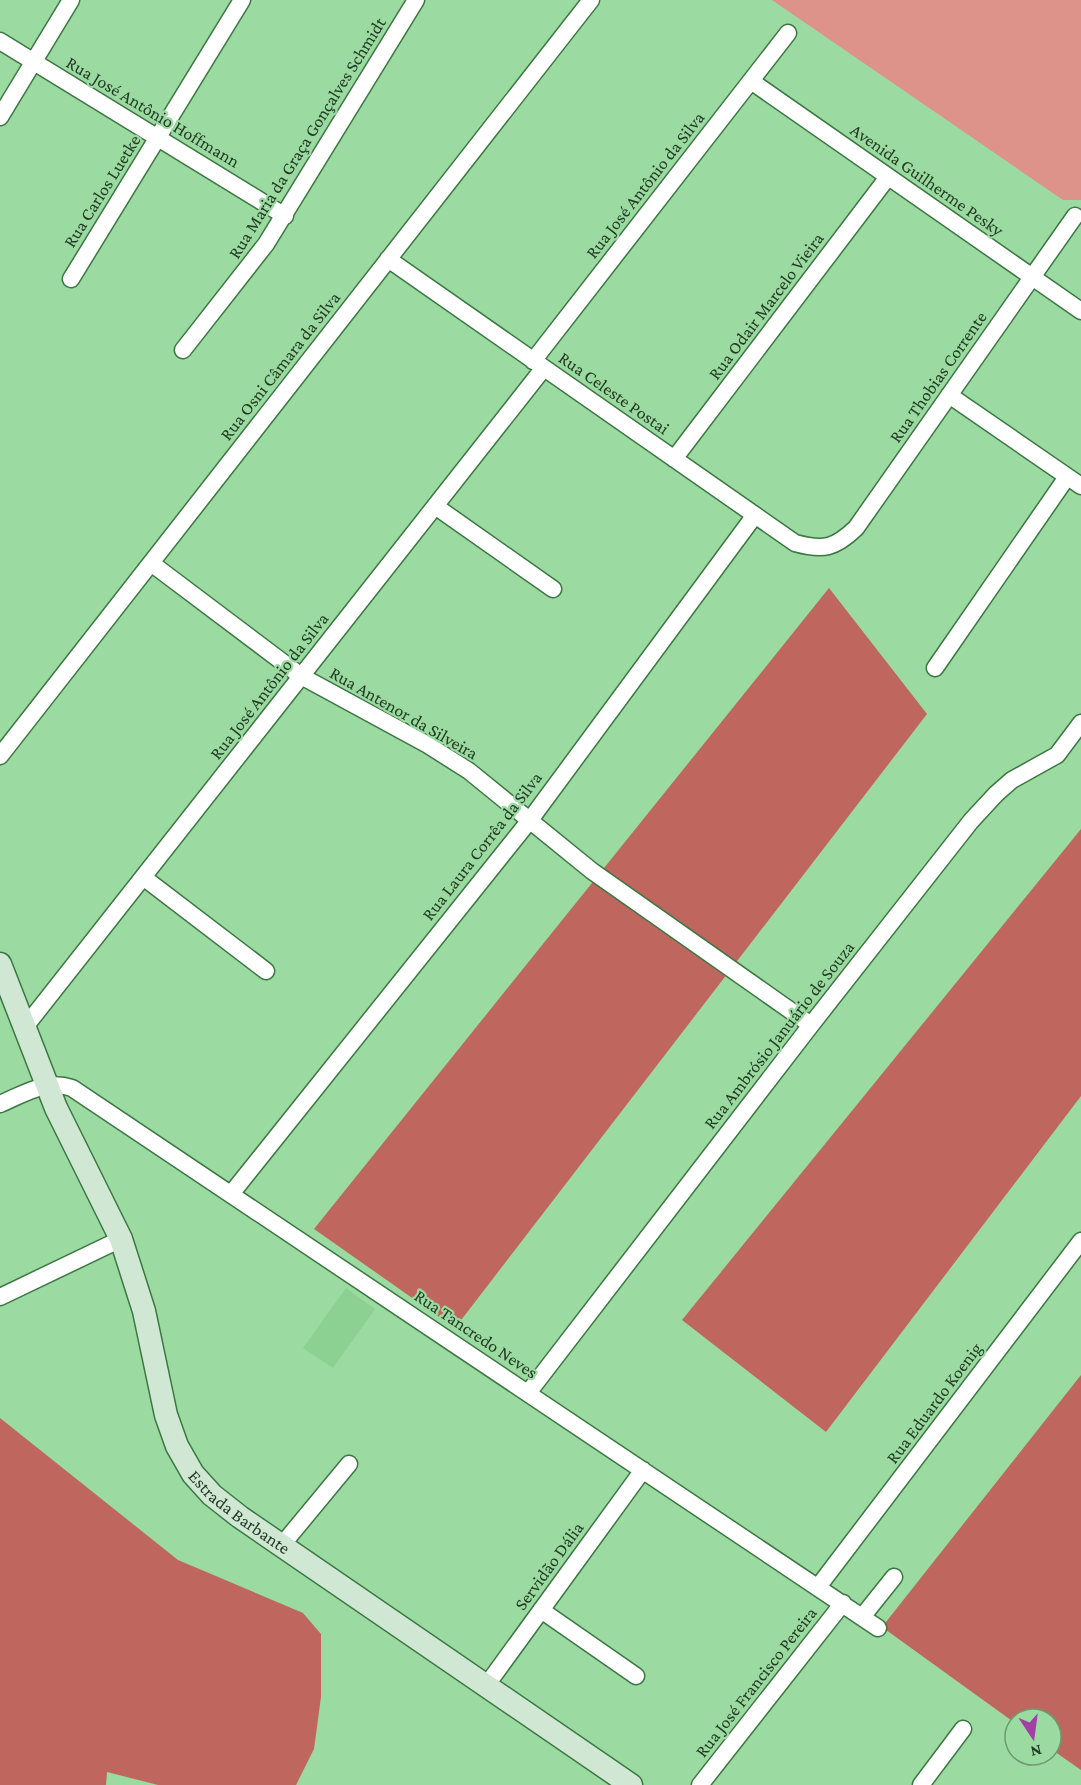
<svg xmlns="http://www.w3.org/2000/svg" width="1081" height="1785" viewBox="0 0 1081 1785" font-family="'Crimson Pro',serif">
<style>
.built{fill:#8dd192}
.green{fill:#dd928a}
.forest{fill:#bf675f}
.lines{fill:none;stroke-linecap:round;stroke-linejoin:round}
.minor-casing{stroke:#3b7742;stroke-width:19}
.secondary-casing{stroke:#3b7742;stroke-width:25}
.minor{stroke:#fff;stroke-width:16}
.secondary{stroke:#d0e8d3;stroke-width:22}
.labels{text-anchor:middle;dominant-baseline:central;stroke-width:4.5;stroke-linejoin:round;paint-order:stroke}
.street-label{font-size:18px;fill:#233c25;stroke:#9bdaa0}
</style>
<rect width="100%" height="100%" fill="#9bdaa0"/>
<path class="built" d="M346 1288 375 1309 333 1368 303 1348Z"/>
<path class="green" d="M772 0H1081V200H1063Z"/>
<path class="forest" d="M829 588 927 714 455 1328 314 1229Z
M1081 829V1096L826 1432 682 1320Z
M1081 1375V1770L1051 1749V1719H1015V1723L882 1627Z
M0 1418 178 1560 303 1613 321 1634V1697L314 1749 296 1785H158L107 1772 106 1785H0Z"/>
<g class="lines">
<g class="minor-casing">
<path id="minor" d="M0 41 285 216
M751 81 1081 311
M0 117 71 0
M388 259 795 543C824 551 835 548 856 528L1075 216
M71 279 242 0
M183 350 266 244 416 0
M533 361 788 33
M949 395 1081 486
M674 459 888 177
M435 506 553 589
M151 563 301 676 428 745 469 771 592 871 811 1025
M935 668 1067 477
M0 756 591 0
M143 877 266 971
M25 1027 543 369
M0 1104C24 1094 45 1079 72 1088L878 1628
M231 1194 530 820 755 515
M0 1297 121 1239
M528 1393 811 1025 971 821 996 794 1012 780 1057 755 1081 723
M282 1545 349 1464
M818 1587 1081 1241
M541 1610 636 1676
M862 1617 894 1577
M486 1686 643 1470
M700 1785 843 1603
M921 1785 963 1729"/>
</g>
<g class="secondary-casing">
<g id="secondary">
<path id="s1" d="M0 964 56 1108 121 1239 144 1311 166 1415 177 1446 193 1474 212 1495 240 1517 631 1785"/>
</g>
</g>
<use href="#minor" class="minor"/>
<use href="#secondary" class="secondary"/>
</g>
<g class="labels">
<g class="street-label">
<text transform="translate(153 112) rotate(31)">Rua José Antônio Hoffmann</text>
<text transform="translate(307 138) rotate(-58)">Rua Maria da Graça Gonçalves Schmidt</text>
<text transform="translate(927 180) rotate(35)">Avenida Guilherme Pesky</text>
<text transform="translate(645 185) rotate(-52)">Rua José Antônio da Silva</text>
<text transform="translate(102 191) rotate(-58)">Rua Carlos Luetke</text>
<text transform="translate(766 306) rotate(-53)">Rua Odair Marcelo Vieira</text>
<text transform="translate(280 366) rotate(-52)">Rua Osni Câmara da Silva</text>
<text transform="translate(938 377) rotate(-55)">Rua Thobias Corrente</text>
<text transform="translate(614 393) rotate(35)">Rua Celeste Postai</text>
<text transform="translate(269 686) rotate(-52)">Rua José Antônio da Silva</text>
<text transform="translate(404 713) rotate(30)">Rua Antenor da Silveira</text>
<text transform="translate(482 846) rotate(-52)">Rua Laura Corrêa da Silva</text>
<text transform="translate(779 1035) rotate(-52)">Rua Ambrósio Januário de Souza</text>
<text transform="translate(476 1334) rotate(34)">Rua Tancredo Neves</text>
<text transform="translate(934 1403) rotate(-53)">Rua Eduardo Koenig</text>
<text stroke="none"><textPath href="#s1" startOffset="608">Estrada Barbante</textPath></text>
<text transform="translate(549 1566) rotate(-54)">Servidão Dália</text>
<text transform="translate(756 1682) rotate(-52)">Rua José Francisco Pereira</text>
</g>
</g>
<g transform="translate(1033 1737) rotate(167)"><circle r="28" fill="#9bdaa0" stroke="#6b9b6f" stroke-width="1.5"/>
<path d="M0-4.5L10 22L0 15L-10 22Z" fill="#a23fa5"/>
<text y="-9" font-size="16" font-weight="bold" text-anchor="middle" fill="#233c25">N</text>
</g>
</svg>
